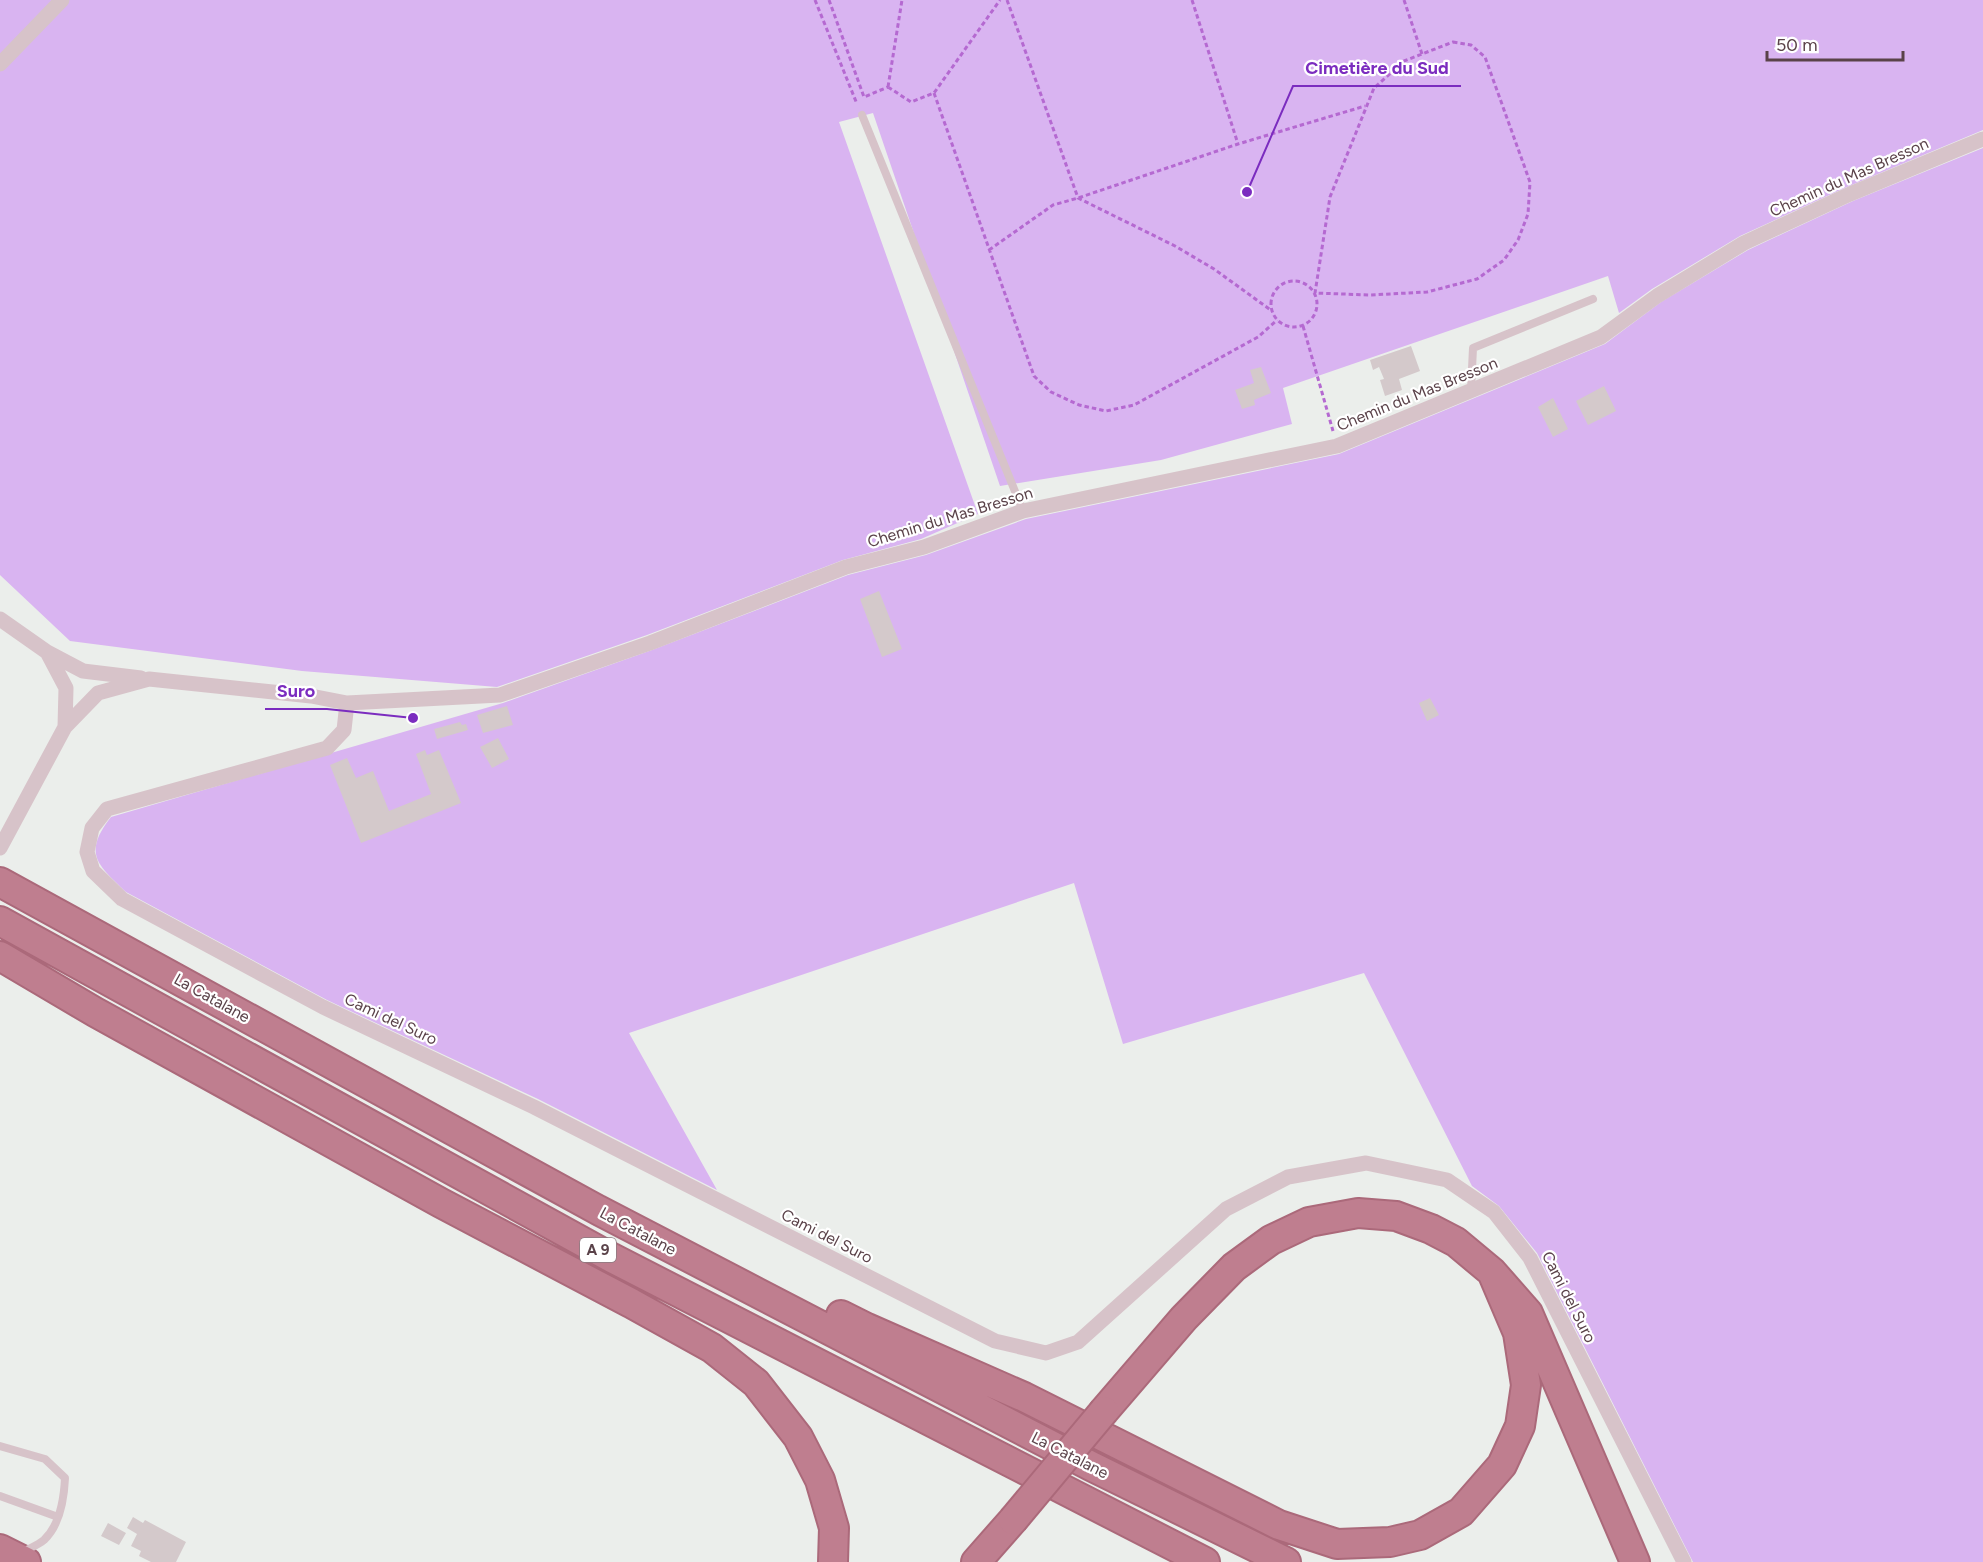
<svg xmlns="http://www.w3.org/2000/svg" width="1983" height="1562" viewBox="0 0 1983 1562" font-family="Figtree,sans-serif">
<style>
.green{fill:#d9b4f1}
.building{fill:#d4c9cb}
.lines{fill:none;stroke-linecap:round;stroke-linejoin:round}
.highway-casing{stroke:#ab697a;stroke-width:32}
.path{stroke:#b569d1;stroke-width:3;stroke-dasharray:4.5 3;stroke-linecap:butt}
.lane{stroke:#d7c3c9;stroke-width:8}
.street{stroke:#d7c3c9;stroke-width:15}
.highway{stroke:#bf7e8f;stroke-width:28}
.highway-bridge-casing{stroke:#ab697a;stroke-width:32;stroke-linecap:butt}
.highway-bridge{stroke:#bf7e8f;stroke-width:28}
.labels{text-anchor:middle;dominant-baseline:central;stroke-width:4.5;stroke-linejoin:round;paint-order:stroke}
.shield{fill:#fff;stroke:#8c7b80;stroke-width:1.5}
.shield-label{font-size:15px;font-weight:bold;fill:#5a4249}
.street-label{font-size:16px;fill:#5a4249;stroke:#fff}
.leader{fill:none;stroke:#7b2cbf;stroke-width:2}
.callout-dot{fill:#7b2cbf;stroke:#fff;stroke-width:2}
.callout-label{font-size:18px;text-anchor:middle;font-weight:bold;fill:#7b2cbf;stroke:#fff;stroke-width:4.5;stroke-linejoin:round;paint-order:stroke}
</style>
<rect width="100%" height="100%" fill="#ebeeeb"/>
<path class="green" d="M0 0H1983V130L1847 187 1740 236 1652 289 1619 313 1608 276 1283 388 1292 424 1161 460 1000 486 873 113 839 122 978 514 921 539 843 560 647 635 497 687 302 671 70 641 0 575Z
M1983 148V1562H1693L1537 1253 1499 1206 1472 1186 1364 973 1123 1044 1074 883 629 1033 717 1190 538 1099 327 1000 126 892C98 865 82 854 111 817L503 703 652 650 848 575 926 555 1026 519 1339 454 1605 344 1661 302 1748 250 1853 201Z"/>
<path class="building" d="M1411 346 1420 371 1399 379 1402 390 1385 396 1380 380 1384 379 1379 367 1373 370 1370 360Z
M1261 367 1271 393 1254 400 1255 405 1242 409 1235 390 1254 383 1250 370Z
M1604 386 1616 411 1588 425 1576 401Z
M1553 398 1568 429 1553 437 1538 407Z
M879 591 902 649 882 657 860 599Z
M1430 698 1439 715 1427 721 1419 703Z
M507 706 513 725 483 733 477 715Z
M460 722 462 725 466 724 468 730 437 739 434 729Z
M498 738 509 759 492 768 480 747Z
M425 750 427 755 439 750 461 803 361 843 330 765 347 758 356 778 373 771 389 811 431 794 416 754Z
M133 1517 143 1523 145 1520 186 1542 176 1562H151L139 1556 141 1551 131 1546 137 1534 127 1528Z
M108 1523 126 1533 119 1545 101 1536Z"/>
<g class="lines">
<g class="highway-casing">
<path id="highway" d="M0 882 598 1210 1091 1466 1286 1562
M0 921 612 1258 1205 1562
M0 956 95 1012 441 1203 631 1303 712 1348 756 1383 798 1437 820 1480 834 1528 833 1562
M841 1315 867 1328 1024 1397 1279 1525 1337 1544 1390 1542 1420 1535 1461 1512 1502 1465 1520 1426 1526 1385 1518 1333 1492 1272
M1104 1411 1184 1318 1234 1267 1271 1240 1309 1222 1358 1213 1396 1216 1431 1229 1456 1242 1492 1272 1528 1313 1635 1562
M0 1549 26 1562
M976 1562 1013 1520"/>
</g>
<path class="path" d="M815 0 857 104
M829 0 864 97 888 87
M1007 0 1078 198 1175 246 1214 269 1272 311
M1192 0 1238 144
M1404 0 1422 54
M1453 42 1471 45 1485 57 1530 182 1528 214 1518 240 1504 260 1477 279 1427 292 1370 295 1315 293 1330 197 1374 88 1404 61Z
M888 87 911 102 934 93 1000 0
M888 87 902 0
M934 93 1034 376 1051 392 1079 405 1106 411 1134 405 1258 337 1277 320
M989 250 1053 205 1078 198 1238 144 1365 106
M1271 304a23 23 0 1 1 46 0a23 23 0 1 1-46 0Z
M1303 326 1333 431"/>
<path class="lane" d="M862 115 1023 511
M1471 390 1473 348 1593 299
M0 1446 45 1459 65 1478C64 1500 60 1525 44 1540 38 1545 30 1548 23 1552
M0 1496 58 1517"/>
<path class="street" d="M0 64 62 0
M0 619 47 652 83 671 141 678
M47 652 66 688 65 727
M347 703 344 730 327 748 107 809 92 828 87 852 93 871 122 899 323 1007 534 1107 995 1341 1046 1353 1078 1342 1226 1209 1288 1177 1366 1163 1447 1180 1494 1212 1530 1258 1684 1562
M0 848 65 727 98 693 149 679 311 696 347 703 500 695 650 643 846 567 924 547 1023 511 1337 446 1601 337 1657 296 1744 243 1850 194 1983 139"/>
<use href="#highway" class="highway"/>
<g class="highway-bridge-casing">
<path id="highway-bridge" d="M1013 1520 1104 1411"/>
</g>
<use href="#highway-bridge" class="highway-bridge"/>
</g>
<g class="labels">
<rect class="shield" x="580" y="1238" width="36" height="24" rx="4.5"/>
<g class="shield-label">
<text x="598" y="1250">A 9</text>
</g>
<g class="street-label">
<text transform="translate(1849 177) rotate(-24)">Chemin du Mas Bresson</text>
<text transform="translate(1417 394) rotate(-22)">Chemin du Mas Bresson</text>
<text transform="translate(950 517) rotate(-17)">Chemin du Mas Bresson</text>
<text transform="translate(212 998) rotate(29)">La Catalane</text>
<text transform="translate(391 1019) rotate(25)">Cami del Suro</text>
<text transform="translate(638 1231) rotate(28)">La Catalane</text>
<text transform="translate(827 1236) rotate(27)">Cami del Suro</text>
<text transform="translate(1569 1297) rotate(63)">Cami del Suro</text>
<text transform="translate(1070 1455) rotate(27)">La Catalane</text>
</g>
</g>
<path class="leader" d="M1247 192L1293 86H1461M413 718L327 709H265"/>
<g class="callout-dot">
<circle cx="1247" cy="192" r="6"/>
<circle cx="413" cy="718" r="6"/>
</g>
<g class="callout-label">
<text x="1377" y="74">Cimetière du Sud</text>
<text x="296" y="697">Suro</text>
</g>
<path d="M1767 51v9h136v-9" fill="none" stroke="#5a4249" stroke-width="3"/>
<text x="1776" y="51" font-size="18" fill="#5a4249" stroke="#ffffff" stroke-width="4.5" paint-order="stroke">50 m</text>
</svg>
